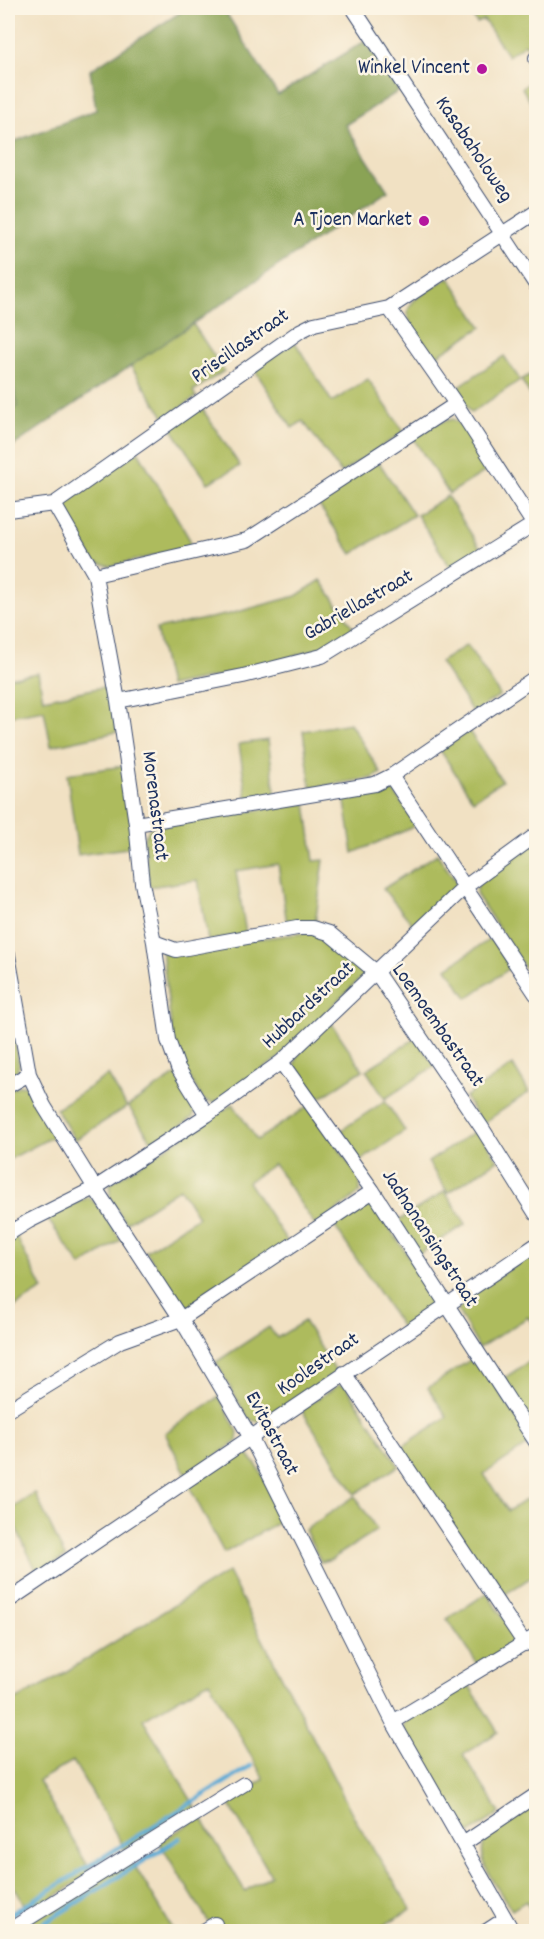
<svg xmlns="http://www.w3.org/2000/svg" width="544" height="1939" viewBox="0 0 544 1939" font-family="Dekko,sans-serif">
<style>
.green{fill:#adbb5d;stroke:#64755e;stroke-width:1.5}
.forest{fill:#8aa354;stroke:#526959;stroke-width:1.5}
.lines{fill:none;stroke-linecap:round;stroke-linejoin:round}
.stream{stroke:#5aaad5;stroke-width:4.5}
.minor-casing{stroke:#3b4a6d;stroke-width:16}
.minor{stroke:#fff;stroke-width:14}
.poi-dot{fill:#b5179e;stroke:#fcf5e5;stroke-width:2}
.labels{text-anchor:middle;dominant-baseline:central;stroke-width:5;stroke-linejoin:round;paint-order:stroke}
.poi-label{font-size:21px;fill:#1b2f5e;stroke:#fcf5e5;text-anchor:end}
.street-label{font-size:21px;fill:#1b2f5e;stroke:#fcf5e5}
</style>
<rect width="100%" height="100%" fill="#fcf5e5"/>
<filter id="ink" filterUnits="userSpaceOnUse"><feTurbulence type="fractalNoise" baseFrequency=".0167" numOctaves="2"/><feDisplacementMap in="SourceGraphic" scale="12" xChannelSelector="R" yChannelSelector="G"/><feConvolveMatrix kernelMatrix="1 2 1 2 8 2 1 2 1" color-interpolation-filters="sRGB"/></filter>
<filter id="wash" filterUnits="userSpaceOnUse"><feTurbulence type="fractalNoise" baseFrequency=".008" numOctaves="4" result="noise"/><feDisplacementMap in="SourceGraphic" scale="24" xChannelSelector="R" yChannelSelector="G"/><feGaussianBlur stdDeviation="1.35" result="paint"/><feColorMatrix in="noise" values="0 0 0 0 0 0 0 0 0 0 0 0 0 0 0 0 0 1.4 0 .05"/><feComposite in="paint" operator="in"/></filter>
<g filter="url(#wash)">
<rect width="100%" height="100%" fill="#f1e1c3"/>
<path class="green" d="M467 8H536V54L534 55 525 44 508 56 484 20 477 23Z
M536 78V111L522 88Z
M449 277 482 327 433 358C398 307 396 310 449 277Z
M193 324 224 371 193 391 196 397 165 418 130 365Z
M295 342 332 402 368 379 404 432 341 473 303 421 292 428 254 369Z
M504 356 520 380 471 413 455 389Z
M8 371 11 376 18 406 8 412Z
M536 371V404L521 380Z
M201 407 240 466 208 483 171 428Z
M453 419 463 426 491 468 449 494 413 438 437 423Z
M138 451 190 540 191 547 111 566 94 562 65 510 67 502Z
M378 461 414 515 352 554 316 501Z
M447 496 482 551 452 570 417 515Z
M321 580 354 629 332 644 320 648 248 670 169 686 156 629 230 614 296 596Z
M467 645 500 695 473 713 440 662Z
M38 673 43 699 109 686 117 732 51 746 44 710 8 716V678Z
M350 723 381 773 373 778 311 788 303 731Z
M469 731 502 781 473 800 440 750Z
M268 740 276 797 247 801 239 744Z
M124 766 134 847 78 855 67 774Z
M384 790H391L395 793 416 824 409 829 353 853 344 796Z
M306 803 314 861 324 860 315 925 287 924 278 864 236 871 246 934 208 941 198 880 149 887 144 839 150 828 190 820Z
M536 840V982L520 961 476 894 478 884Z
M437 854 455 880 457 888 414 930 409 920 383 889Z
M312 932 333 940 368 971 279 1058 214 1103 203 1100 174 1050 162 951Z
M493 937 513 966 467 998 447 968Z
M330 1021 363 1070 322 1097 314 1098C309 1091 301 1083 297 1075 287 1054 318 1033 330 1021Z
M8 1023H11L19 1065 17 1071 8 1080Z
M416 1038 435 1066 385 1099 366 1070Z
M513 1065 529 1092 482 1124 465 1097Z
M177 1074C185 1086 200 1103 193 1117L154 1145 128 1106Z
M108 1075 127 1107 75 1140 56 1109Z
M21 1085 26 1086 29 1090 54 1136 10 1159 8 1155V1090Z
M385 1101 405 1131 359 1162 340 1131Z
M233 1104 257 1140 310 1105 360 1180V1192L316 1227 274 1164 248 1182 289 1244 190 1307 185 1306 172 1292 146 1251 198 1217 180 1188 126 1223C118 1210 105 1198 111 1183Z
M478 1129 498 1160 448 1193 428 1162Z
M445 1191 466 1224 419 1254 398 1221Z
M89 1197 99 1207 121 1240 81 1266 46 1217Z
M367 1199 372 1201 439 1303 403 1329 333 1224Z
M15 1234 43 1290 8 1311V1239Z
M536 1252V1329L528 1317 479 1348 458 1311 465 1298Z
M304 1321 337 1373 267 1419C259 1423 254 1422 247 1417L216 1362 269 1327 277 1338Z
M476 1356 532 1442 484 1474 508 1511 536 1493V1574L498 1599 400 1448 447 1417 428 1388Z
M536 1357V1433L501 1380Z
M339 1385 346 1386 399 1466 355 1494 301 1409Z
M219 1397 238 1432 237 1441 187 1476 165 1433Z
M244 1453C260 1460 275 1503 283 1520L224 1553 189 1486 228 1460Z
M35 1493 65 1557 38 1574 8 1511Z
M355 1496 377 1530 332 1559 321 1562 305 1530Z
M228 1572 356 1821 411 1909 374 1931H213L209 1923 159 1842 201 1817 245 1891 271 1875 228 1802 264 1779 209 1681 143 1719 196 1808 126 1851 73 1761 38 1781 92 1873 29 1913 8 1876V1704L49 1682Z
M487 1593 516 1639 515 1643 479 1666 447 1619Z
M467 1682 498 1732 463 1755 500 1813 470 1833 459 1827 403 1728 406 1720Z
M536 1804V1919L526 1901 512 1910C500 1891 470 1857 488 1837Z
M130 1858 174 1931 13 1932Z"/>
<path class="forest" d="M187 8H223L278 95 365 41 399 91 345 125 388 191 13 446 8 439V412L18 406 11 376 8 371V144L96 110 90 70Z"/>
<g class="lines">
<path class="stream" d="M8 1916 251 1766
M30 1932 180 1838"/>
</g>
</g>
<g filter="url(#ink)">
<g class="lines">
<g class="minor-casing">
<path id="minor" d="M353 8 536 285
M536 59V58
M389 308 456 404 536 528
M54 504 95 575 118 701 136 824 142 883 154 942 168 1040 178 1068 207 1115
M8 510 54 504 300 331 314 324 389 308 536 212
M95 575 247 540 456 404
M118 701 243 676 322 656 534 524
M391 776 536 994
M136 824 375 784 391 776 536 677
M154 942 176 950 297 928H313L329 933 376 972 482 1128 536 1214
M8 955 29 1074 44 1106 95 1188 181 1319 251 1438 393 1722 513 1932
M281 1062 373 1191 536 1442
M8 1086 29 1074
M8 1234 29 1221 95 1188 207 1115 281 1062 465 887 536 835
M344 1373 525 1644
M8 1410 120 1341 181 1319 373 1191
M8 1601 536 1245
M393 1722 536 1636
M463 1844 536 1795
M8 1931 244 1784
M202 1932 215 1924
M485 1932 505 1919"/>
</g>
<use href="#minor" class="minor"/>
</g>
</g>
<g class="poi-dot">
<circle cx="482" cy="69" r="6"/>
<circle cx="424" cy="221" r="6"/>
</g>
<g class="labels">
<g class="poi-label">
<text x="470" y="69">Winkel Vincent</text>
<text x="412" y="221">A Tjoen Market</text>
</g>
<g class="street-label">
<text transform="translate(473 150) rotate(56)">Kasabaholoweg</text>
<text transform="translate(241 347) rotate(-35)">Priscillastraat</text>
<text transform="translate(359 606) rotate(-30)">Gabriellastraat</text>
<text transform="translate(154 806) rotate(83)">Morenastraat</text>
<text transform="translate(309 1006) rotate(-43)">Hubbardstraat</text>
<text transform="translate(437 1026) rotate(55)">Loemoembastraat</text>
<text transform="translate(429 1239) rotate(57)">Jadnanansingstraat</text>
<text transform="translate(319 1365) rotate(-35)">Koolestraat</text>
<text transform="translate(271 1434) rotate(62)">Evitastraat</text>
</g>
</g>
<rect width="544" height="1939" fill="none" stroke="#fcf5e5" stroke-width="30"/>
</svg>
